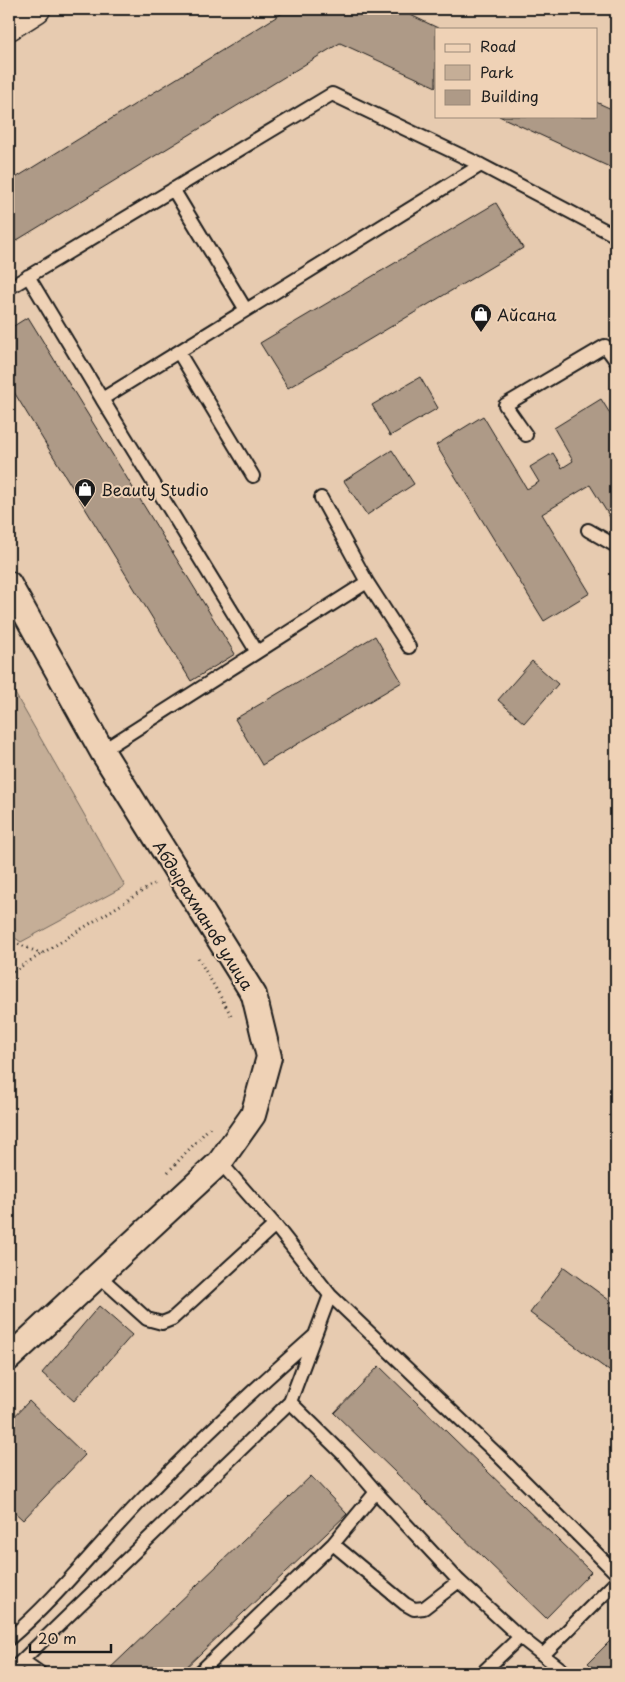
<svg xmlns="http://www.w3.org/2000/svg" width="625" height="1682" viewBox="0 0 625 1682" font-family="'Playpen Sans',sans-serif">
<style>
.green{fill:#c5ae97;stroke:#70655a}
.building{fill:#ae9a87;stroke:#1c1c1c}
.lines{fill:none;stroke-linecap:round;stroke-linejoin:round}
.lane-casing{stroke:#1c1c1c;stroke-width:16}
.street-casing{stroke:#1c1c1c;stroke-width:28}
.secondary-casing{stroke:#1c1c1c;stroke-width:31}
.path{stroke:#1c1c1c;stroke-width:3;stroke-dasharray:1 4;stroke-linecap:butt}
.lane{stroke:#efd2b6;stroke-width:12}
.street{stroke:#efd2b6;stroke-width:24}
.secondary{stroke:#efd2b6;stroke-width:28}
.labels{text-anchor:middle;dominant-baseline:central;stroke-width:4;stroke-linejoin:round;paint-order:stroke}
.poi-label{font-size:16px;fill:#1c1c1c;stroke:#efd2b6;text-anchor:start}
.street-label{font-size:16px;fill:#1c1c1c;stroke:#efd2b6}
</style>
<rect width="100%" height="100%" fill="#e7cbb0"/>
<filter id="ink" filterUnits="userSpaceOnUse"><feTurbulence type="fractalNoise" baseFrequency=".02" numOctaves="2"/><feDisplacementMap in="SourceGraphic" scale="10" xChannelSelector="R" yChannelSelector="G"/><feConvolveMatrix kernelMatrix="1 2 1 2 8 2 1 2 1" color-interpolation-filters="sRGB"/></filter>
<g filter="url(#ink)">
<path class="green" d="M9 683 125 886 21 942 9 934Z"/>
<path class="building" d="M289 9H398L440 29H436V87L340 43 9 245V182Z
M596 102 616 111V170L499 116H596Z
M496 203 523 248 288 388 260 343Z
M28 317 235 654 191 681 9 384V329Z
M420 377 438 408 390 436 372 405Z
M601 399 616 423V520L613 522 590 485 542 514 590 593 544 621 436 445 483 416 527 489 539 482 530 467 553 453 562 468 573 461 554 428Z
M392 450 414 484 367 515 344 481Z
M375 636 402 682 262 765 235 719Z
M532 661 558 684 524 723 498 700Z
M564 1267 613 1303 616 1299V1376L530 1313Z
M99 1306 132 1335 74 1401 42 1373Z
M379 1366 591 1572 546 1618 334 1413Z
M29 1401 85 1455 23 1520 9 1507V1422Z
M311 1476 347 1514 180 1673H105Z
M616 1635V1673H599L588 1663Z"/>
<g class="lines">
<g class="lane-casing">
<path id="lane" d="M173 189 246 310
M28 276 102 399 481 165
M9 288 332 94 481 165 616 236
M179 353 253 476
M102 399 257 652
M526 435 505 405 605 346 616 361
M588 530 616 546
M367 582 409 647
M102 751 367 582 321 498
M220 1162 275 1225 330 1295 290 1402 346 1457 376 1492 459 1581 520 1637 566 1673
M98 1275 147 1319 162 1323 172 1319 275 1225
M330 1295 500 1457 616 1573
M333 1544 405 1604 414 1609 424 1608 459 1581
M9 1639C55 1600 93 1551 135 1507 192 1447 252 1391 314 1336
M543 1655 616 1582
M23 1661 40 1673
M9 1673 290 1402
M199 1673 333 1544 376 1492
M482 1673 520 1637"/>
</g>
<g class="street-casing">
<path id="street" d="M9 584 102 751 254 995 269 1057 253 1115 220 1162 9 1358"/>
</g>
<g class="secondary-casing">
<path id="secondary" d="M9 26 36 9"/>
</g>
<path class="path" d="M9 642 15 652
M9 940 42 954
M198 958 231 1015
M9 974 154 884
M168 1172 212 1125"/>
<use href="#lane" class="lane"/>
<use href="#street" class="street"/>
<use href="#secondary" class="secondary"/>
</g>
</g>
<defs>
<g id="shop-pin" transform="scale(1.125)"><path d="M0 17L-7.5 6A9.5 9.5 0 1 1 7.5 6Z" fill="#1c1c1c" stroke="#efd2b6"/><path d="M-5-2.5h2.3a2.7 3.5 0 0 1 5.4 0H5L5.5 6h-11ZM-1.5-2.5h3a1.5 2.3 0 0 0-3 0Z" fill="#fff"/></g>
</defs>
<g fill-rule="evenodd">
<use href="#shop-pin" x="481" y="314"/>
<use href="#shop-pin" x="85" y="489"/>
</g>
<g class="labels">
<g class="poi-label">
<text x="497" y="314">Айсана</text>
<text x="101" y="489">Beauty Studio</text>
</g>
<g class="street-label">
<text transform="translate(204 915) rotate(58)">Абдырахманов улица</text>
</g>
</g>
<rect width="625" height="1682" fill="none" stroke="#efd2b6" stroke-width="30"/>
<rect x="15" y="15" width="595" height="1652" fill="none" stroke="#1c1c1c" stroke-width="2" filter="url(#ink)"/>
<rect x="435" y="28" width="162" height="90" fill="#efd2b6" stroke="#9b8978"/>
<rect x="445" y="44" width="25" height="8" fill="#efd2b6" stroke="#9b8978"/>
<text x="480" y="52" font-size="15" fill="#1c1c1c">Road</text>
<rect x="445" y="65" width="25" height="15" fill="#c5ae97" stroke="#9b8978"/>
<text x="480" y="78" font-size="15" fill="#1c1c1c">Park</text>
<rect x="445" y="90" width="25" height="15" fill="#ae9a87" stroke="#9b8978"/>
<text x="480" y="102" font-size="15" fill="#1c1c1c">Building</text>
<path d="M30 1644v8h81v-8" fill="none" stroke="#1c1c1c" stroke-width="2.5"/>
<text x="38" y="1644" font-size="15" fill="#1c1c1c" stroke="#efd2b6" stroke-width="4" paint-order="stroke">20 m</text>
</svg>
